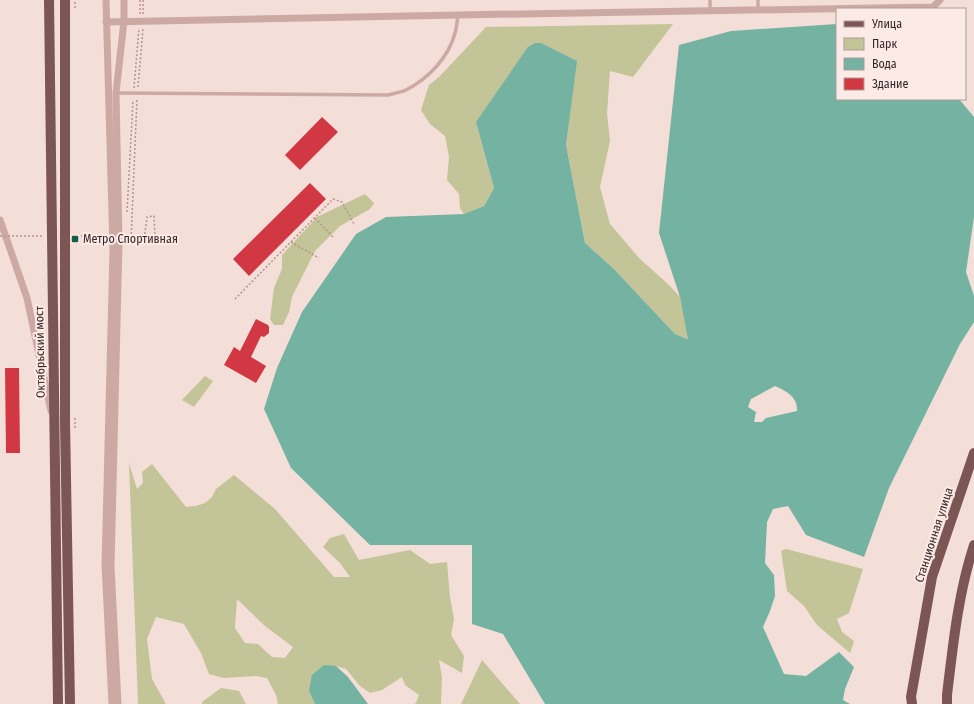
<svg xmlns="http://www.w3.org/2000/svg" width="974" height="704" viewBox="0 0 974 704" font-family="'Fira Sans Condensed',sans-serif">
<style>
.green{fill:#c3c497;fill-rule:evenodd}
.water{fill:#74b3a2;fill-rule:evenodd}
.building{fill:#d23843}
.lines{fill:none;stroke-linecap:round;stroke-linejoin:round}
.path{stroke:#b9928d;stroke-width:1.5;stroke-dasharray:2 2;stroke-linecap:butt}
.lane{stroke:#cda9a3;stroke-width:3.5}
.street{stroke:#cda9a3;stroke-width:7}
.primary{stroke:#7b5655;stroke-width:10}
.path-bridge{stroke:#b9928d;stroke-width:1.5;stroke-dasharray:2 2;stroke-linecap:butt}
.poi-dot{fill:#175c4b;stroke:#fbeae5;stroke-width:1.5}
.labels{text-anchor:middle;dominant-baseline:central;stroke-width:4;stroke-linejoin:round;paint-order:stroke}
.poi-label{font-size:12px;fill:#372626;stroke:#fbeae5;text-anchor:start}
.street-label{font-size:12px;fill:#372626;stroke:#fbeae5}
</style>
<rect width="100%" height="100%" fill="#f4ded8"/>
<path class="green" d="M673 24 633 77 610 71 607 114 610 141 600 187 610 224 639 258 669 285 680 297 689 339 675 334 614 269 585 243 566 145 576 61 476 122 494 188 484 206 464 214 460 208 459 194 447 180 449 157 445 136 430 124 421 110 429 85 439 77 486 27Z
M365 194 374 203 370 209 340 226 315 251 292 297 289 312 283 325H274L270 319 274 288 282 269V255L317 217Z
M205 376 213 381 194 407 182 400Z
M129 463 137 489 143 483 142 472 152 464 186 507 196 506 205 503 212 497 216 489 234 475 275 509 334 577H350L340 563 323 547 330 538 344 534 359 560 410 550 430 564 447 562 450 597 454 619 451 635 464 656 462 673 439 660 442 677 441 704H414L416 703 419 695 405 685 402 677 382 690 370 693 360 686 346 669 336 666 309 691 315 704H278L276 695 267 678 256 676 224 678 209 674 201 653 184 624 156 617 147 639 152 679 166 704H138ZM237 599 265 626 293 647 285 658 272 657 258 644 245 643 235 628Z
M786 549 863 569 849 613 837 619 842 632 854 641 850 653 817 625 804 606 787 591 781 551Z
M482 660 520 704H461Z
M221 688 239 691 246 704H202V702Z"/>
<path class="water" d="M837 24V99H959L974 117V217L966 272 974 296V322L960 344 889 488 864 557 806 535 788 506 773 509 767 522 765 563 774 575 775 596 770 611 763 627 784 674 806 676 839 652 854 667 845 689 843 700 850 704H545L503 634 472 624V545H370L291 468 264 409 277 368 302 312 356 234 386 217 464 214 484 206 494 188 476 122 528 47 535 43H541L577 61 566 145 585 243 614 269 675 334 688 339 680 297 659 233 679 45 731 31ZM775 386C786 391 798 397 797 411L766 418 762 422H754L756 412 748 407 751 399Z
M324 665 336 666 348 677 368 704H315L309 691 312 675Z"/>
<path class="building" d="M322 117 338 132 300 170 285 155Z
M310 183 326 199 249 276 233 259Z
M256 319 268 325 269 327V333L264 337 261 336 251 357 266 366 256 383 224 365 234 347 240 351Z
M5 368H19L20 453H6Z"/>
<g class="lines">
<path class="path" d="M143 0V15
M75 8V0
M140 14V0
M138 87 143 29
M134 88 139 28
M127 212 133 100
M315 218 334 238
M126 241 144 240 147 217 154 216 155 236
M291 242 319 258
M127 244 131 241 137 98
M235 299 333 199 342 202 354 224
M75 418V428"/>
<path class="lane" d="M710 0V11
M758 0V10
M117 93 388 95C394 93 400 93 406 90 428 79 449 57 455 33 457 27 457 21 458 15"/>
<path class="street" d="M106 0 113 250 105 565 112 704
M106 22 458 15 933 7 940 0
M0 220 27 298 51 411
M118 704 111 566 119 242 116 93 124 21V0"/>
<path class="primary" d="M49 0 58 704
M65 0V422L70 704
M912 704 911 697 932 577 974 453
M947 704V695C953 645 958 594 974 545"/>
<path class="path-bridge" d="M0 236H44
M73 236H155"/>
</g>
<rect class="poi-dot" x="71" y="235" width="8" height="8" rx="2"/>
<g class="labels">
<g class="poi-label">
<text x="83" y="239">Метро Спортивная</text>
</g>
<g class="street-label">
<text transform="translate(40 352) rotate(-91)">Октябрьский мост</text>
<text transform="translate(934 535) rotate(-72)">Станционная улица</text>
</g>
</g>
<rect x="836" y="8" width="130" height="92" fill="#fbeae5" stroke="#ad9c99"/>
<rect x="844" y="21" width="20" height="6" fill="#7b5655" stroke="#ad9c99"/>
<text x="872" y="28" font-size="12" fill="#372626">Улица</text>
<rect x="844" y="38" width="20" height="12" fill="#c3c497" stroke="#ad9c99"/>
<text x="872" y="48" font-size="12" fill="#372626">Парк</text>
<rect x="844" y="58" width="20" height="12" fill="#74b3a2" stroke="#ad9c99"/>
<text x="872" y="68" font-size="12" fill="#372626">Вода</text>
<rect x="844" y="78" width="20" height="12" fill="#d23843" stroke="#ad9c99"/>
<text x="872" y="88" font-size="12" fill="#372626">Здание</text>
</svg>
